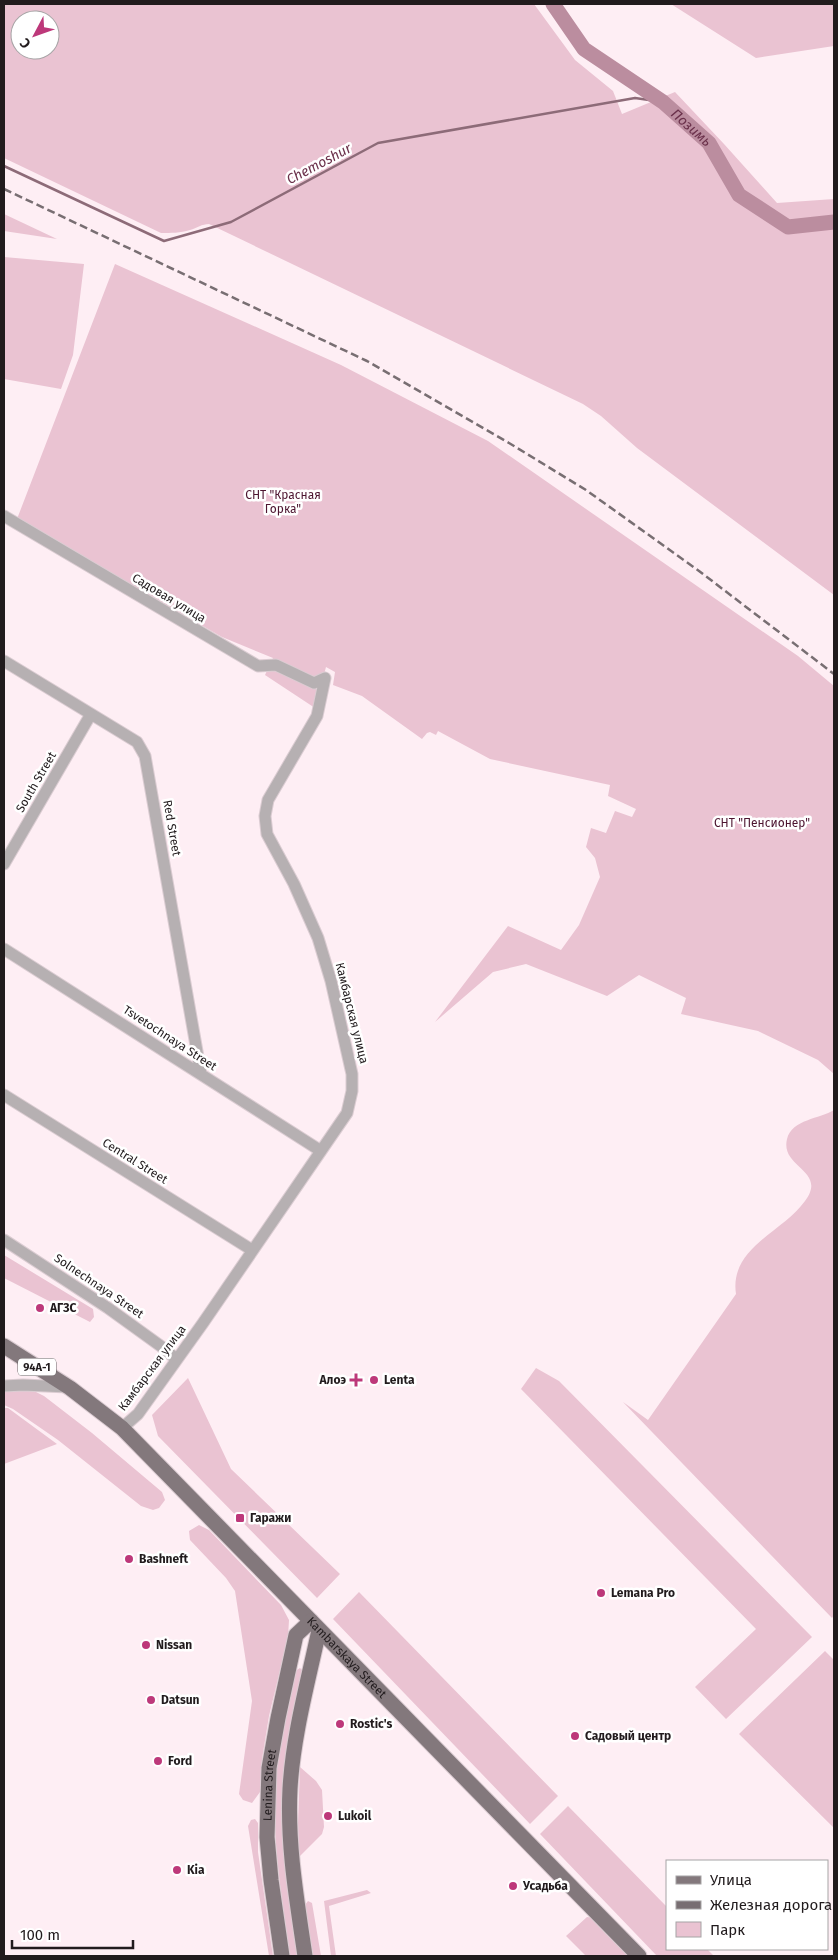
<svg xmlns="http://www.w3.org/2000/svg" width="838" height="1960" viewBox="0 0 838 1960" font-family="'Fira Sans',sans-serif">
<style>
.green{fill:#eac3d2;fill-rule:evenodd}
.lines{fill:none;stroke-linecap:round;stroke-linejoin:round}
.stream{stroke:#8d6b78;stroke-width:2.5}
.river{stroke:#bb8d9f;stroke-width:15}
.minor-casing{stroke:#dbccd2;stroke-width:13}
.major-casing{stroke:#dbccd2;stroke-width:17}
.minor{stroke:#b6b0b2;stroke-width:11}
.major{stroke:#83787c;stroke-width:15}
.rail{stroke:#786e72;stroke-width:2.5;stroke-dasharray:8 4;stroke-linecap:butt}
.poi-dot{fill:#bd387a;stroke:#fff;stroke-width:2}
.labels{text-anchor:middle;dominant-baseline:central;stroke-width:5;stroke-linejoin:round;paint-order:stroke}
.shield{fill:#fff;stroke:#645f61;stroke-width:1}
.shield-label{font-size:11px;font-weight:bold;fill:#211b1d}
.park-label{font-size:12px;fill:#4d1530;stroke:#fff}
.street-label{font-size:12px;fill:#211b1d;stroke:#fff}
.poi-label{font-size:12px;font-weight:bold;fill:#211b1d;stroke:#fff;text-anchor:start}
.water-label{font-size:14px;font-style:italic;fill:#6b314b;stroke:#fff}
</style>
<rect width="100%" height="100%" fill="#feeef4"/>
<path class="green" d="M4 4H534L575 60 613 91 622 114 675 92 724 144 777 203 834 199V595L637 448 601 416 583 404 209 224C202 224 197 228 190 230 180 233 171 233 161 233L4 158ZM20 20H50V50H20Z
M671 4H834V46L756 58Z
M4 214 57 239 4 231Z
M4 257 84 264 73 355 61 389 4 379Z
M115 264 341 365 488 441 798 656 834 686V1074L818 1060 758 1031 681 1014 686 998 639 975 607 996 526 964 493 972 435 1022 508 926 561 950 579 925 600 877 595 858 586 847 591 828 606 833 615 811 632 817 636 809 608 796 610 785 490 759 438 731 436 735 430 732 427 733 422 739 362 696 333 685 335 672 326 667 315 708 265 675 273 658 222 637 17 519Z
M834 1110V1615L832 1618 623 1402 648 1420 736 1294C729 1248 783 1232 805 1201 828 1170 780 1168 787 1139 792 1119 820 1119 834 1110Z
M4 1255 93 1309 94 1317 90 1322 4 1278Z
M536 1368 559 1381 812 1637 726 1719 695 1687 756 1629 521 1389Z
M188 1378 231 1469 340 1574 317 1598 158 1436 152 1415Z
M14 1389 34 1391 44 1396 92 1433 162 1492 165 1500 159 1508 153 1510 141 1506 58 1440 13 1409 4 1405V1392Z
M4 1408H8L57 1444 4 1464Z
M199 1525 209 1530 281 1605 289 1620 288 1637 269 1716 262 1759 260 1792 252 1803 243 1800 239 1794 252 1701 235 1591 226 1578 190 1540 189 1531Z
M359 1592 558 1796 530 1824 333 1619Z
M825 1651 834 1660V1828L739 1734Z
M300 1668 303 1671C296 1706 287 1742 284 1777 278 1837 289 1897 298 1956H290C282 1899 272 1842 275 1784 278 1746 287 1708 295 1671Z
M300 1767 316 1781 322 1790 324 1827 322 1834 299 1857 298 1823Z
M568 1806 667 1907V1949H707L714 1956H657L540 1834Z
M255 1819 258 1823V1852L273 1956H269L248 1826 251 1820Z
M367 1890 371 1893 329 1906 336 1956H331L324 1901Z
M308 1901 312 1903 321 1956H313L305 1905Z
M587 1917 594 1918 632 1956H586L566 1936Z"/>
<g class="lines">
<path class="stream" d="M4 166 164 241 231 222 378 143 635 98 663 102"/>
<path class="river" id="s1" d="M553 4 584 49 663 102 709 143 739 195 788 227 834 222"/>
<g class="minor-casing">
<path id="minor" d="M4 516 258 666 276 665 314 683 325 678
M4 661 137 742 145 756 201 1074
M4 864 91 714
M4 949 321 1151
M4 1095 252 1250
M4 1240 108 1308 162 1347 176 1359
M4 1386 23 1385 68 1387
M122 1428 138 1414 203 1323 347 1113 352 1091V1074L331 981 318 938 294 884 267 834 265 816 268 800 317 716 325 678"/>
</g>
<g class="major-casing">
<g id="major">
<path id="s2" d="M4 1346 70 1388 122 1428 639 1956"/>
<path id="s3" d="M282 1956 271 1880 267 1837 269 1768 278 1718 296 1635 311 1621"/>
<path d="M305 1956C297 1901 287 1845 290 1789 293 1735 308 1682 319 1630"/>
</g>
</g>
<use href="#minor" class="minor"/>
<use href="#major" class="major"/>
<path class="rail" d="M4 189 367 361 509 443 586 490 699 571 834 674"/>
</g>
<g class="poi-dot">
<circle cx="40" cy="1308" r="5"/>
<path d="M353.5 1372.5h5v5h5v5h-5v5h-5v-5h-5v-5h5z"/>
<circle cx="374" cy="1380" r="5"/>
<rect x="235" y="1513" width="10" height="10" rx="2.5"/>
<circle cx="129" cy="1559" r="5"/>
<circle cx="601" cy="1593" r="5"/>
<circle cx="146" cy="1645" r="5"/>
<circle cx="151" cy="1700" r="5"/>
<circle cx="340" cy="1724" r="5"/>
<circle cx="575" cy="1736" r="5"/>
<circle cx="158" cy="1761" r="5"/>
<circle cx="328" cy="1816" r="5"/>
<circle cx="177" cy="1870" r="5"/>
<circle cx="513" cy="1886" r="5"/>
</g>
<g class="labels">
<rect class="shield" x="18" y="1358.5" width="38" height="17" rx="4"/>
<g class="shield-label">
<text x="37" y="1367">94А-1</text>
</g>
<g class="park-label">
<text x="283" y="495">СНТ "Красная<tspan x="283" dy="14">Горка"</tspan></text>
<text x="762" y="823">СНТ "Пенсионер"</text>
</g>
<g class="street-label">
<text transform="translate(169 598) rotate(31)">Садовая улица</text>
<text transform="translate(36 782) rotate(-60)">South Street</text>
<text transform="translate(172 828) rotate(80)">Red Street</text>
<text transform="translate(352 1013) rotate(76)">Камбарская улица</text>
<text transform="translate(170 1038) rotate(33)">Tsvetochnaya Street</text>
<text transform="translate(135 1161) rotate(32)">Central Street</text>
<text transform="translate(99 1286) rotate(34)">Solnechnaya Street</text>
<text transform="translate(152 1368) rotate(-53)">Камбарская улица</text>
<text stroke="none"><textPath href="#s2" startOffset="465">Kambarskaya Street</textPath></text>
<text stroke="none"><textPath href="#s3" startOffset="172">Lenina Street</textPath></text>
</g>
<g class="poi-label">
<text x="50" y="1308">АГЗС</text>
<text x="346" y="1380" text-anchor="end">Алоэ</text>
<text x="384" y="1380">Lenta</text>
<text x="250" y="1518">Гаражи</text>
<text x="139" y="1559">Bashneft</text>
<text x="611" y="1593">Lemana Pro</text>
<text x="156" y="1645">Nissan</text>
<text x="161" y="1700">Datsun</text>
<text x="350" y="1724">Rostic's</text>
<text x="585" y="1736">Садовый центр</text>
<text x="168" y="1761">Ford</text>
<text x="338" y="1816">Lukoil</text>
<text x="187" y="1870">Kia</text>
<text x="523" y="1886">Усадьба</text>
</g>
<g class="water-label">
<text stroke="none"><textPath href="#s1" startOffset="188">Позимь</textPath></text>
<text transform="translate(319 164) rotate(-28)">Chemoshur</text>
</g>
</g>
<rect width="838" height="1960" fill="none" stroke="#211b1d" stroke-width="10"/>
<rect x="666" y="1860" width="162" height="90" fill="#ffffff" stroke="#a6a4a5"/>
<rect x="676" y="1876" width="25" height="8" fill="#83787c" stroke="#a6a4a5"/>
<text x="710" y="1885" font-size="15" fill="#211b1d">Улица</text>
<rect x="676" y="1901" width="25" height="8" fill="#786e72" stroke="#a6a4a5"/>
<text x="710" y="1910" font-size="15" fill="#211b1d">Железная дорога</text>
<rect x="676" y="1922" width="25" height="15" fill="#eac3d2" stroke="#a6a4a5"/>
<text x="710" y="1935" font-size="15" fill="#211b1d">Парк</text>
<g transform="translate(35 35) rotate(229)"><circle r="24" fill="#ffffff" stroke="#a6a4a5"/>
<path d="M0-4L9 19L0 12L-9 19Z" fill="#bd387a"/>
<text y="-8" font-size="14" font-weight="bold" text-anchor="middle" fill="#211b1d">С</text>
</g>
<path d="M12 1940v8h121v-8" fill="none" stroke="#211b1d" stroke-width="2.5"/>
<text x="20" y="1940" font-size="15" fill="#211b1d" stroke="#ffffff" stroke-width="4" paint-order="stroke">100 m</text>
</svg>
